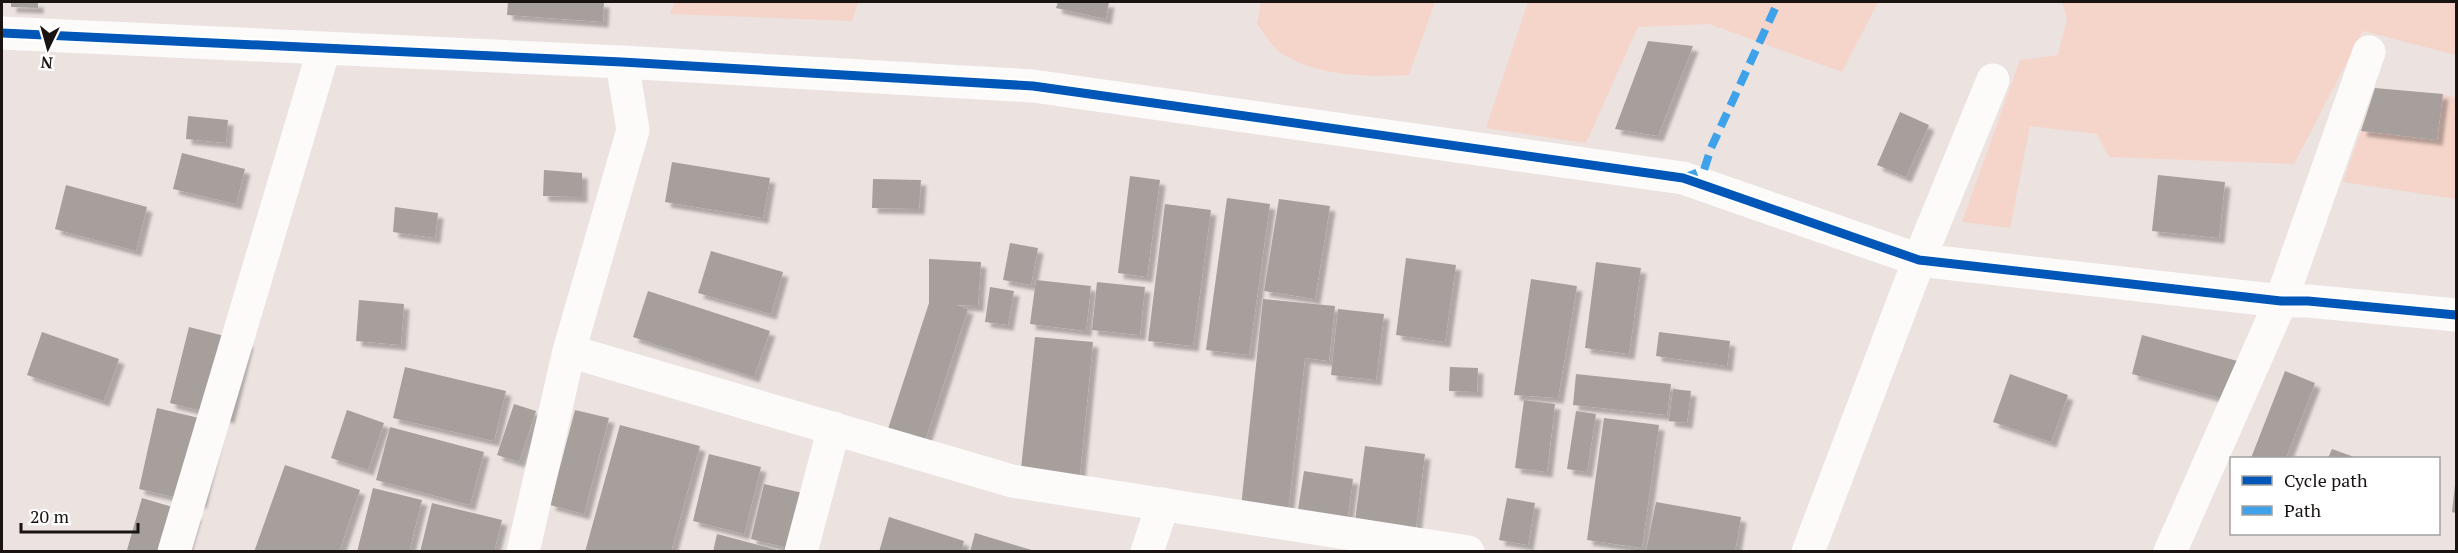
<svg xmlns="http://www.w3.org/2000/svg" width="2458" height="553" viewBox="0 0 2458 553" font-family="'PT Serif',serif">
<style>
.green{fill:#f5d4c9}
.building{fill:#a69f9c;filter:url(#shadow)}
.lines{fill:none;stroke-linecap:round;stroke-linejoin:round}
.minor{stroke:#fcfbfa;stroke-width:33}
.quiet{stroke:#3da2ea;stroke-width:8;stroke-dasharray:15 8;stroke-linecap:butt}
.cycleway-casing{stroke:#fff;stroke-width:13}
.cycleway{stroke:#0057b8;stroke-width:9}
</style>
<defs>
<filter id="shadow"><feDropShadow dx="5.5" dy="5.5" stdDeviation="1.5" flood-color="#0004"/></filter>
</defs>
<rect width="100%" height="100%" fill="#ece3e0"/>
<path class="green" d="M675 2H858L852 21 670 14Z
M1261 2H1435L1409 75C1367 77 1318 77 1281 53 1272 47 1264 33 1257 24Z
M1528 2H1878L1842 72 1709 24 1638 27 1586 143 1486 128Z
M2062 2H2456V55L2363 31 2294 164 2109 157 2097 134 2030 126 2010 228 1962 222 2020 60 2058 55 2067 18Z
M2443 94 2456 98V199L2343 182 2361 131 2437 140Z"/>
<path class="building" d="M11 2H38V8L11 7Z
M508 2H604L603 22 507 15Z
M1058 2H1109L1106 19 1056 8Z
M1648 41 1693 46 1658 136 1615 129Z
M2375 88 2443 94 2437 140 2361 131Z
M1900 112 1929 125 1906 177 1877 165Z
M188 116 228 120 226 143 186 139Z
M182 153 245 169 236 204 173 189Z
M672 162 770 178 763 218 665 202Z
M544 170 582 173V197L543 196Z
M2158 175 2225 182 2219 238 2152 231Z
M1130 176 1160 180 1147 277 1118 273Z
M873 179 921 180 919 209 872 208Z
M66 185 147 207 136 251 55 229Z
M1227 198 1270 204 1249 355 1206 350Z
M1279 199 1330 206 1315 299 1264 291Z
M1165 204 1211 210 1193 346 1148 341Z
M395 207 438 213 435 238 393 232Z
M1010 243 1038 248 1031 285 1003 280Z
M711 251 783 272 771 314 698 293Z
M1406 258 1456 265 1445 342 1396 335Z
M929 259 981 262 978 306 956 305 968 309 924 444 887 432 929 303Z
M1596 262 1641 268 1629 354 1585 348Z
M1531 279 1577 286 1558 398 1514 395Z
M1036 280 1091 286 1086 331 1030 324Z
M1097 282 1145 287 1140 335 1092 330Z
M990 287 1014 291 1008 325 985 322Z
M648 291 770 331 754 377 633 337Z
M1263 299 1335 306 1329 361 1305 358 1288 513 1241 507Z
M359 300 404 304 401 345 356 341Z
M1338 309 1384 314 1376 380 1331 375Z
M189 327 248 342 229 418 170 403Z
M42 332 119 359 104 401 27 375Z
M1659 332 1730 341 1727 366 1656 356Z
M2142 335 2241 362 2231 401 2132 374Z
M1035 337 1093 342 1079 484 1020 478Z
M405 367 506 391 494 441 393 418Z
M1450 367 1478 368 1477 392 1449 391Z
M2285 371 2315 383 2286 458H2251Z
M1576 374 1671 384 1667 415 1573 405Z
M2010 374 2068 395 2051 442 1993 422Z
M1673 389 1691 391 1687 423 1669 421Z
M1524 400 1555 404 1547 472 1515 468Z
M514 404 536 411 519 462 497 455Z
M157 408 220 423 201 503 139 489Z
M347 410 384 423 368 470 331 458Z
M575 410 609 418 584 514 550 505Z
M1576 411 1596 414 1587 472 1567 469Z
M1604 418 1659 425 1642 548 1587 540Z
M620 425 700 446 671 552H585Z
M390 427 484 452 470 505 376 480Z
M1365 446 1425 454 1415 536 1354 528Z
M2332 449 2357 458H2328Z
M709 454 761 467 744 534 693 521Z
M285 465 360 490 339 552H254Z
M1304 471 1353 479 1347 523 1297 516Z
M764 484 820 497 807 552H782L784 547 751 539Z
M2455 485H2456V513L2452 512Z
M373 488 422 500 409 552H357Z
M142 498 196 514 185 552 127 550Z
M1507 498 1535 503 1528 545 1499 540Z
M1656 502 1741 517 1735 552 1646 551Z
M432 503 502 520 494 552H420Z
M889 517 964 541 961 552H879Z
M975 533 1035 551V552H970Z
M717 534 781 551V552H713Z"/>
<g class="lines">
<path class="minor" d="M2 33 622 62 1033 86 1683 178 1919 260 2281 301H2308L2456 315
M569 351 1012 481 1468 552
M174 552 324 49
M523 552 569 351 633 130 622 62
M801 552 834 428
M1147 552 1163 504
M1808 552 1919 260 1993 80
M2170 552 2281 301 2369 52"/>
<path class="quiet" d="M1683 178 1704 170 1711 148 1778 2"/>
<g class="cycleway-casing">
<path id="cycleway" d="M2 33 622 62 1033 86 1683 178 1919 260 2281 301H2308L2456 315"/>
</g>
<use href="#cycleway" class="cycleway"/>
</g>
<rect width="2458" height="553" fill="none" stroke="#191311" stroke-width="6"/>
<rect x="2230" y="457" width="210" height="78" fill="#ffffff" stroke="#a3a1a0" stroke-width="1.5"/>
<rect x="2242" y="476" width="30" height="9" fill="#0057b8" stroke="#a3a1a0" stroke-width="1.5"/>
<text x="2284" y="487" font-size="18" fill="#191311">Cycle path</text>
<rect x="2242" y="506" width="30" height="9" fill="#3da2ea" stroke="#a3a1a0" stroke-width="1.5"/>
<text x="2284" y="517" font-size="18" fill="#191311">Path</text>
<g transform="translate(48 48) rotate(185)" stroke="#ffffff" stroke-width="4.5" paint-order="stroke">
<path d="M0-4.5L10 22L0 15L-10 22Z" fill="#191311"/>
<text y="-9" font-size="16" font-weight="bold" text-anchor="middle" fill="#191311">N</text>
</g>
<path d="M21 523v9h117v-9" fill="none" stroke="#191311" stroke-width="3"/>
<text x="30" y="523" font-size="18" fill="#191311" stroke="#ffffff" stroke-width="4.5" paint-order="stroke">20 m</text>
</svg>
